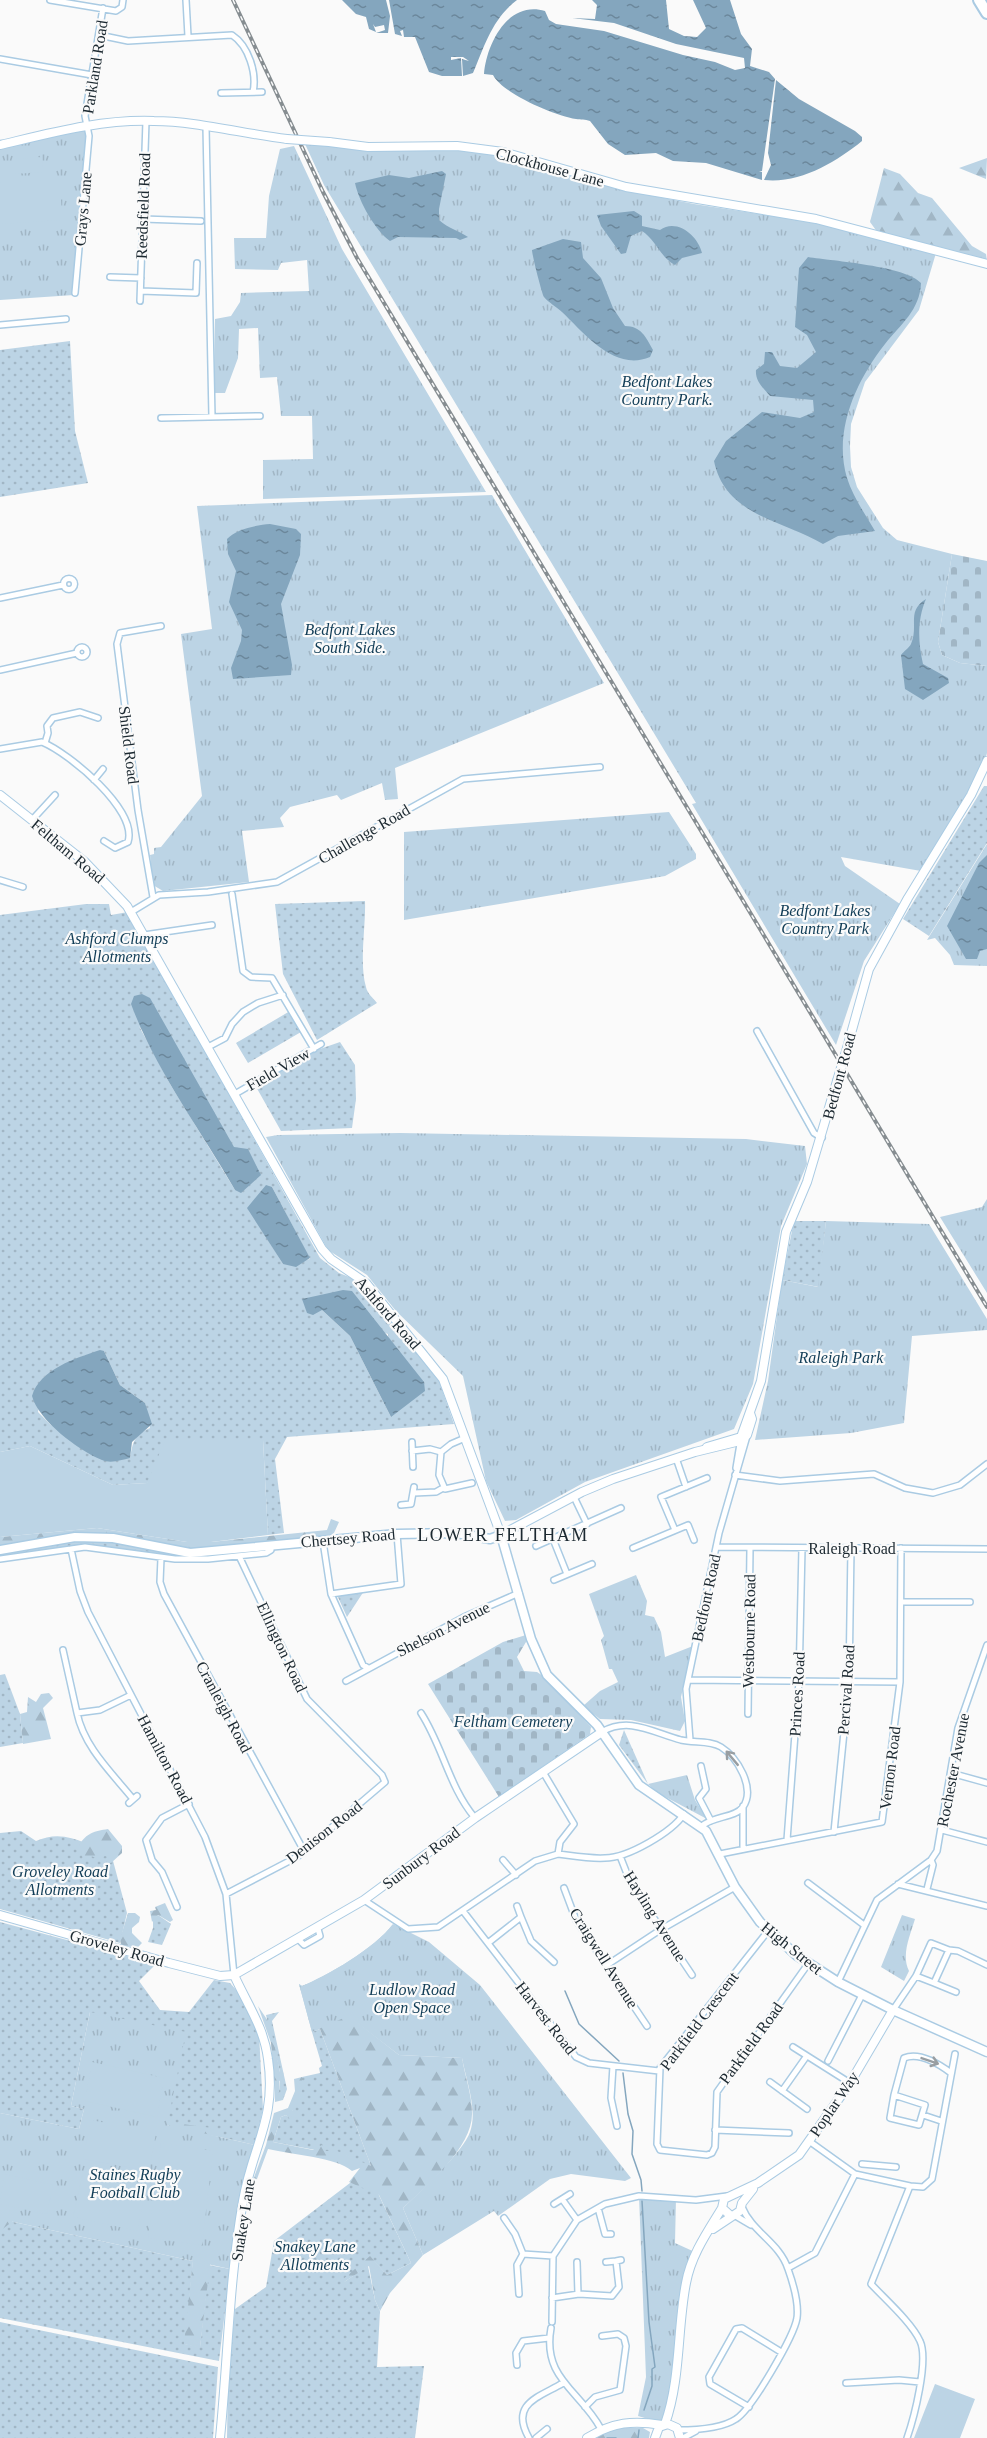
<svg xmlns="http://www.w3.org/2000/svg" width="987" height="2438" viewBox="0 0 987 2438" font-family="'Times New Roman',serif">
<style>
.grass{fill:url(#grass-dots);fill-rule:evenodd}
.forest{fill:url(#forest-firs)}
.cemetery{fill:url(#cemetery-stones)}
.park{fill:url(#park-tufts)}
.pitch{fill:#bcd4e5}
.water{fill:url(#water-ripples)}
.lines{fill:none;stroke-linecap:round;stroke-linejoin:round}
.stream{stroke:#84a6be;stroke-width:1.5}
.street-casing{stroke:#aacbe3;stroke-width:8}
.secondary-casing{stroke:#aacbe3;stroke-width:10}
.primary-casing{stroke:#aacbe3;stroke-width:11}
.highway-casing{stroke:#aacbe3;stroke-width:14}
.street{stroke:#fff;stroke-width:5}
.secondary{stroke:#fff;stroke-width:8}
.primary{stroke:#fff;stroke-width:8}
.highway{stroke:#fff;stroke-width:10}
.rail-casing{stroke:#868d91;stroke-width:4}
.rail{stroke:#fafafa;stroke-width:1.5;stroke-dasharray:4.5;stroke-linecap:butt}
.secondary-bridge-casing{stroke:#aacbe3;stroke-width:10;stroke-linecap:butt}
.secondary-bridge{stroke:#fff;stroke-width:8}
.oneway{stroke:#989ea2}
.labels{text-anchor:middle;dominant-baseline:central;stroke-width:4.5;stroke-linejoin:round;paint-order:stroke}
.street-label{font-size:16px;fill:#1b2830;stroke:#fafafa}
.park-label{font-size:16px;font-style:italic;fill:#103c56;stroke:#fafafa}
.neighbourhood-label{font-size:18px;letter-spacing:1.5px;fill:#1b2830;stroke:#fafafa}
</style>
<defs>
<pattern id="grass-dots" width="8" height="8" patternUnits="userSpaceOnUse" patternTransform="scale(1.5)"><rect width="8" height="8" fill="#bcd4e5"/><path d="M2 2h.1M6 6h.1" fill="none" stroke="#a1b6c5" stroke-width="1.8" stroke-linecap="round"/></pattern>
<pattern id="forest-firs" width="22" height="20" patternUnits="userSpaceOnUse" patternTransform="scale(1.5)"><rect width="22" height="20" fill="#bcd4e5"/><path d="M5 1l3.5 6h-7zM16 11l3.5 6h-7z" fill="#a1b6c5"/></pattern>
<pattern id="cemetery-stones" width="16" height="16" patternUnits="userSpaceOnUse" patternTransform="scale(1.5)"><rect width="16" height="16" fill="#bcd4e5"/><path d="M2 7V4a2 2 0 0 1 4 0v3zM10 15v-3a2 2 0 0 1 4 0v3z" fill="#a1b6c5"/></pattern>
<pattern id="park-tufts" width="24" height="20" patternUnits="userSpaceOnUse" patternTransform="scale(1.5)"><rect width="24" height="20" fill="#bcd4e5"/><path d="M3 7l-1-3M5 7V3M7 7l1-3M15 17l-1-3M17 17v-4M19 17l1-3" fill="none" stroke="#a1b6c5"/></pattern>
<pattern id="water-ripples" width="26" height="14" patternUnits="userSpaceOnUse" patternTransform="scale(1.5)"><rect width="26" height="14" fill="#84a6be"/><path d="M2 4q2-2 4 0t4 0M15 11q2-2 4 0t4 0" fill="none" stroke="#6b879b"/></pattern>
</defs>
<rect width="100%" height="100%" fill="#fafafa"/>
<path class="grass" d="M70 341 75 431 88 483 0 497V350Z
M984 786H987V843L929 936 903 919Z
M365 901C366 926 359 964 366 987 367 993 373 998 377 1003L317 1040 283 974 275 904Z
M86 904H109L111 915 128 912 320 1258 339 1273 357 1280 370 1294 439 1381 454 1424 287 1437 275 1459 284 1533 268 1535 263 1440 147 1483 113 1485 30 1446 0 1452V915ZM139 1026 234 1148 235 1190 170 1084ZM272 1187 310 1259 283 1264 248 1208ZM322 1310 388 1334 391 1417 350 1336ZM104 1351 120 1385 145 1403 150 1428C134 1435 133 1442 130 1458L51 1425 38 1412 44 1377 83 1356Z
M290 1011 301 1032 248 1063 236 1043Z
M340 1042 355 1065 356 1099 352 1128 281 1131 255 1085 317 1050Z
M794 1221H826L819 1287 782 1280Z
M56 1539 271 1545 270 1552 175 1559 95 1547 0 1559V1550Z
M364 1591 347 1617 337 1595Z
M5 1674 20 1714 23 1743 0 1747V1675Z
M624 1730 648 1784 619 1745Z
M21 1831 36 1841C64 1828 88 1844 112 1857L127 1913 120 1943 0 1909V1833Z
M158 1915 171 1924 162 1945 148 1942 153 1928V1919Z
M0 1922 156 1964 139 1981 160 2010 189 2012 214 1980 230 1983 238 1992 259 2034 263 2109 255 2145 167 2125 90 2012 71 2106 84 2109 79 2129 0 2113Z
M279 2012 272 2021 287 2089 283 2100 275 2102V2092H279L280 2072 266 2015Z
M320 2029 371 2166 369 2167 347 2156 273 2142 281 2117 286 2115 289 2118C295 2104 301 2091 302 2077L320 2073 319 2068 322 2066 312 2032Z
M367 2170 411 2263 387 2275 370 2257 344 2282 368 2266 375 2300 380 2311 377 2367 424 2366 415 2438H227L228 2378 235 2309 266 2287 274 2241Z
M0 2219 193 2261 185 2344 200 2347 209 2265 230 2269 219 2361 0 2318Z
M0 2322 218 2367 213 2438H0Z"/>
<path class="forest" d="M987 158 986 179 959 168Z
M884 168 900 174 918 193 932 198 972 246 986 254 987 261 878 233 870 222Z
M331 1519 339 1522 334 1533 328 1537 190 1550 109 1536 0 1547V1537L97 1528 187 1542H211L327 1530Z
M49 1693 53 1698 43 1708 51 1739 23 1744 20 1714 27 1712 28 1697 36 1702 41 1694Z
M108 1829 122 1846V1853L111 1863 106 1862 108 1857 105 1856 99 1859 91 1856 84 1862 79 1845C87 1833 94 1831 108 1829Z
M165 1903 173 1920 170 1922 158 1915 152 1922 150 1911 156 1910 155 1907Z
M128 1913H135L140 1917 139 1922 132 1928V1933L142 1943 137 1948 121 1945 120 1939Z
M393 1924 348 2015 399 2055 462 2058C465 2076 472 2095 472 2113 473 2147 427 2186 403 2208L423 2255 390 2293 380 2311 375 2300 369 2266 344 2282 341 2281 370 2256 387 2275 411 2263 379 2195 349 2182 360 2168 352 2171C336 2157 293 2155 268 2149L257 2179 253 2180 266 2145 274 2113 288 2108 295 2091 294 2079 302 2077C302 2090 303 2100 292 2111L294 2115 289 2119 286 2115 281 2117 273 2142 313 2150 322 2145 325 2151H337L371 2166 320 2029 312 2032 299 1984 302 1986C327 1976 375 1948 393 1924Z
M258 2006 270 2024 280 2072H283L284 2079 279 2081V2092H275L271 2043Z
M175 2123 212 2128 220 2133V2137L167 2129 169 2125Z
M0 2209 211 2256 200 2348 184 2344 193 2259 13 2221 0 2231Z
M615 2428H643L650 2432 649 2438H591Z"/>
<path class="cemetery" d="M952 554 987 561V666L960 663 942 655 938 642Z
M526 1635V1642L517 1657 524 1671 537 1672 543 1676 591 1727 590 1734 499 1797 428 1684 503 1642Z"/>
<path class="park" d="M83 130 88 134 74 295 0 300V148Z
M305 144 375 150H459L503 155 614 188 694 204 817 223 936 253 919 310 865 382 851 424 850 446 851 467 857 487 883 528 897 540 952 554 938 642 942 655 960 663 987 666V753L984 765 921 871 841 857 845 866 900 904 864 961 836 1045 692 804 696 803 324 185Z
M294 146 342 249 486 492 263 499V460L313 459 312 416H281L277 377 260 378 258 328 239 329 238 358 225 393H214L215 319 231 316 240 302 241 293 309 291 307 260 281 263 278 270 235 269 234 238H266L269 196 280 149Z
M492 495 604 683 395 768 398 799 385 800 382 783 341 800 337 795 290 807 280 818 284 827 242 831 249 882 163 891 153 885 150 855 154 854V848L161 847 202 796 181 634 212 629 197 506Z
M669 812 696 854V859L665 876 404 920V832Z
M987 844V966L954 965 950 955 935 938 927 940Z
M400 1133 746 1139 805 1146 807 1164 781 1226 753 1384 734 1429 585 1482 516 1520 505 1521 486 1481 463 1376 396 1311 367 1275 328 1250 266 1137 278 1135Z
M987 1199V1293L940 1217 982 1207Z
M826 1221 929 1224 987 1319V1330L912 1336 904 1423 851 1433 755 1440 768 1381 782 1280 818 1287Z
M636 1575 647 1601 645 1615 654 1617 661 1632 665 1657 693 1646 681 1697 685 1721 680 1731 631 1720 600 1719 583 1706 600 1691 618 1682 612 1669H609L601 1640 604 1636 589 1594Z
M687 1775 695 1800 707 1819 658 1793 648 1784Z
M902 1915 915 1919C910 1936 901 1955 909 1971L904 1981 881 1967Z
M393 1924 429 1942 480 1985 631 2178 625 2181 571 2174 550 2179 498 2216 494 2211 423 2255 403 2208C419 2193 464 2151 470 2132 478 2110 466 2080 462 2058L399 2055 348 2016 312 2032 299 1984 302 1986C327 1976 375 1948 393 1924Z
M90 2012 186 2032 167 2125 255 2145 243 2180 230 2269 0 2219V2113L79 2129 84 2109 71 2106Z
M639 2196 676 2198 675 2243 697 2253 691 2267 665 2424 638 2416 646 2377Z"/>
<path class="pitch" d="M42 157 43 172 14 174V159Z
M60 180 62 220 0 224V183Z
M165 1440H263L268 1535 211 1542H187L97 1528 0 1537V1452L30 1446 113 1485 147 1483Z
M92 2062 164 2078 157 2117 85 2101Z
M91 2120 156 2133 149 2171 83 2159Z
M161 2143 213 2151 202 2245 148 2238Z
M83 2172 146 2184 138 2231 73 2217Z
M5 2174 53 2185 47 2214 0 2204Z
M935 2384 975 2399 960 2438H914Z"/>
<path class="water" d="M342 0H386L390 16 388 33H376L385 30 384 25 375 27 373 24 376 32 369 29 366 17 356 14Z
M389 0H517C492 19 485 45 473 73L463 76 462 59 469 61 463 57H451V60L461 58 462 76H442L429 72 415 37H404L403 30 400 31 402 36 395 34Z
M592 0H666L669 29 684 36 697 37 706 28 693 0H730L741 34 752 49 750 66 769 72 775 79 762 171H759L762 172V180L706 163 673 161 656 153 625 155 608 144 590 121C585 119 581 120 576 119 553 115 502 93 493 75L484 74C486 47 506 0 545 11L549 20 556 24 604 31 683 55 715 62 735 70 745 68 744 58 676 44 614 23 572 18 595 19 597 5Z
M776 80 799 99 855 131 862 137V141C836 162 800 184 764 180L771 165 768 153Z
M442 171 446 174 439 209V220C449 229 458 230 468 237L460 240 456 238 398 237 390 241C375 230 359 202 355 183L389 175 409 178Z
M634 211 642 216V226L660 230C677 218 698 236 702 253L682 258 675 265C660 257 656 240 642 231L631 236 626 253 621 254 601 226 597 215Z
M563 239 581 242 583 258 601 278 613 308 625 326C641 326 646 337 653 350L650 357C615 372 585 334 562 312 557 307 549 303 544 297 542 294 532 255 532 250Z
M808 257C833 261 906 266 921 283 920 310 901 324 885 344 856 381 833 431 847 478 853 497 865 514 875 531L838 536 823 544C781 520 725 515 714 461L726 441 762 412 800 418 814 412 813 400 770 396C763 388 755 381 756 370L764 364 765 352H772L780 366 797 368 816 352 807 335 795 327 799 268Z
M270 524 296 529 301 534 300 555 281 604 292 665 291 675 233 679 231 668 241 641 242 630 229 602 236 571 228 554 227 539C236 529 257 525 270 524Z
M926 599C917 620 918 642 923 664L948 678 949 683 923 700 905 689 901 655C904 651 909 648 911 644 919 626 906 611 926 599Z
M987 855V949L980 951 977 959H966L947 926 979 863Z
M142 994 150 998 234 1147 248 1149 261 1175 241 1193 235 1190C200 1129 156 1071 131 1004L134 996Z
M266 1185 272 1187 310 1258 296 1267 283 1264 247 1208Z
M343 1290 352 1291 424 1382 425 1391 391 1417 350 1336 322 1310 313 1315 307 1313 302 1299Z
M100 1350 104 1351 120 1385 145 1403 152 1424 132 1442 130 1458C121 1460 111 1464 102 1460 79 1451 38 1420 32 1396 40 1369 76 1358 100 1350Z"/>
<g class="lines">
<path class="stream" d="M565 1991 579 2024 619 2061
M623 2073 628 2114 633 2131 632 2154 641 2180 642 2191
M642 2201 649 2322 655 2367 652 2369V2386L644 2410
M607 2438H616
M638 2438 639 2430"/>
<g class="street-casing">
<path id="street" d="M50 0 116 11 122 7 123 0
M186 0 188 36
M99 35 128 41 232 35C249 46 257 74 253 92
M0 59 92 75
M221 93 262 92
M206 127 212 417
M143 219 201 221
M110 277 141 278
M141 291 196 293 197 263
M75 293 89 136 85 116 103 8
M140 301 146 121
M0 325 66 319
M161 418 260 416
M63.5 584a5.5 5.5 0 1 1 11 0a5.5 5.5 0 1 1-11 0Z
M0 598 63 585
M77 652a5 5 0 1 1 10 0a5 5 0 1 1-10 0Z
M0 670 77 653
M45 743 48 733 47 726 53 718 80 712 98 718
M0 749 42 742C69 753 138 810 128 842L115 848 104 841
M94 780 103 769
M32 820 55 795
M0 880 23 887
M232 894 243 971 251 977 272 978 314 1049
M153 897 138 810 117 644 120 633 161 626
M131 912 159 895 208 892 277 882 463 779 600 767
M144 935 212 925
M757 1031 814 1133 822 1138
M208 1047 225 1038 232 1024 243 1012 258 1003 283 995
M235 1094 321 1044
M465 1438 451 1444 441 1452 439 1475 445 1489 472 1483
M412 1442 413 1467
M412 1451 430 1449 441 1452
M676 1458 686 1487
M736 1468 741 1438
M735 1475 780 1481 874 1474 905 1488 933 1493 960 1485 987 1464
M414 1493 436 1492 443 1488
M574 1497 587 1524
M401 1505 411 1504 414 1487
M675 1530 661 1497 707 1478
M553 1539 567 1574
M536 1546 621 1508
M716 1547 987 1549
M324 1548 331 1594 363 1665 368 1668
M633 1548 688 1525 694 1540
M71 1549 80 1591 88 1612 205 1837 226 1894 234 1975
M161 1558 160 1582 164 1594 304 1851
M0 1559 85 1547 175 1559H208L266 1553 271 1550V1545
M554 1580 592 1564
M331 1594 401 1584 397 1534
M901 1602H970
M63 1650 77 1713
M688 1680 900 1682
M346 1681 464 1617 519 1593
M131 1695 100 1710 77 1713C84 1747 112 1773 133 1799
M421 1713C443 1747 449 1787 475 1818
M748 1714 750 1548
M602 1732C629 1716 654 1733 681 1740 694 1743 710 1740 721 1747 737 1757 756 1788 743 1807 735 1818 713 1816 702 1826
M690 1740 686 1689 719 1533 747 1436
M701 1766 706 1789 699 1798 711 1821
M543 1772 574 1824 560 1842 558 1854C574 1856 590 1859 605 1858 628 1858 672 1832 684 1814
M951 1773 987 1783
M129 1803 137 1796
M942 1830 987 1842
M834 1832 849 1682 851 1548
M787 1840 799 1681 802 1548
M743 1847V1806
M720 1854 882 1822 900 1682 901 1548
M620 1856 631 1884 692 1975
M503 1860 516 1875
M808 1883 864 1925
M898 1884 987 1906
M564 1888 576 1920 647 2026
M927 1889 933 1865 931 1860
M226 1894 297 1857 385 1782 382 1775 307 1699 239 1556
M364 1900 408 1929 438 1927 535 1861 558 1854
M517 1906 521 1917
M177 1907 162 1872 152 1860 146 1840 162 1818 189 1804
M463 1911 576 2057 589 2063 659 2071
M768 1931 660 2068 657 2144 660 2150 707 2155 712 2153 715 2147 717 2092 808 1964
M298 1939 304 1945 320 1936 318 1929
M488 1943 521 1917 531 1941 554 1962
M949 1950 958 1951 987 1965
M607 1965 660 1930 735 1887
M838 1982 877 1900 931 1860 937 1851 958 1728 987 1645
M934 1983 956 1992
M893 2010 916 1976 931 1943 949 1950 934 1983 916 1976
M793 2047 850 2083
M828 2061 862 1995
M613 2066 611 2098 617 2126
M770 2082 807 2109
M782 2091 806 2057
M894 2095 925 2105 919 2125 890 2118Z
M894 2095 904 2058C919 2052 939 2064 951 2073
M923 2115 941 2121
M715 2130 789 2133
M809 2141 855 2174 910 2186
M862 2164 896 2167
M570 2194 562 2199 577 2220
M554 2204 562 2199
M598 2208 605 2234H611
M734 2215 751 2225
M504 2218 515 2234 523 2254 553 2256
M577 2262 578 2294
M606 2262 616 2261
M788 2268 815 2253 855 2174
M519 2294 517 2265 523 2254
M552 2298 579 2294 612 2296 619 2287 616 2261 621 2260
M552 2322 553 2256 577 2220 605 2204 639 2196 696 2200 727 2196
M551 2328C542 2379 580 2390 601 2429
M517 2365 516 2353 523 2341 549 2338
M846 2383 899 2380 920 2382
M585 2407 595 2397 620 2390 626 2346 624 2338 618 2334 602 2336
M749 2407 710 2384 709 2377 736 2329 742 2328 781 2352
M678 2430C696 2430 721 2429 736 2419 752 2409 794 2336 797 2318 799 2303 793 2283 788 2269 780 2243 752 2232 742 2207
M529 2438C509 2403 540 2397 563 2383
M536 2438 547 2429
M683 2438 696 2431
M907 2438C914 2418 929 2360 920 2341 912 2323 885 2299 871 2284L910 2186 923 2187 932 2179 955 2054"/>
</g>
<g class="secondary-casing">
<path id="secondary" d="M329 142 368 147 457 146 503 152 626 187 816 219 987 264
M0 145C51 133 102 119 154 121 196 121 244 134 287 139
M0 795 85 862 127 906 322 1249 331 1259 366 1283 443 1379 501 1535 582 1492 613 1479 695 1452 740 1441 747 1435 752 1419 750 1413
M847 1048 869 969 908 898 971 795 987 761
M707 1447 741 1437 761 1381 786 1232 807 1182 837 1081
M0 1915 169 1963 220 1976 234 1975 364 1900 475 1818 602 1732
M731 2216 722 2208 724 2199 758 2183 799 2155 850 2083 893 2010
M713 2229 740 2211 742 2203 753 2189
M665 2424C681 2379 677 2329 686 2283 691 2255 708 2231 722 2208
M220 2438C228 2359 229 2279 243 2201 252 2147 277 2119 268 2059 264 2027 247 2004 234 1975
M587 2438C613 2422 633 2420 662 2425
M655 2438 659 2427 668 2424 677 2428 680 2438"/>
</g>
<g class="primary-casing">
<path id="primary" d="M0 1550 75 1537 113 1538 190 1553 397 1534 456 1533 490 1539 501 1535 531 1639 547 1675 597 1725 639 1785 706 1831 735 1887 760 1922 796 1955 838 1982 893 2010 987 2052"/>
</g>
<g class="highway-casing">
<path id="highway" d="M979 0 987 13"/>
</g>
<use href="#street" class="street"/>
<use href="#secondary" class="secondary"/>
<use href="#primary" class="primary"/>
<use href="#highway" class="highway"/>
<g class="rail-casing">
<path id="rail" d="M233 0 323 192 357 258 987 1307"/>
</g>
<use href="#rail" class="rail"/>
<g class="secondary-bridge-casing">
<path id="secondary-bridge" d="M287 139 329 142
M837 1081 847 1048"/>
</g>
<use href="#secondary-bridge" class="secondary-bridge"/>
</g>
<defs><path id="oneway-shaft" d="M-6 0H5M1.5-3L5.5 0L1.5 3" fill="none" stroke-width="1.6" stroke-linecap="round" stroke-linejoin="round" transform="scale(1.5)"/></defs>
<g class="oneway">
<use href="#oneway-shaft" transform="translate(732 1758) rotate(-130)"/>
<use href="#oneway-shaft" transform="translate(930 2061) rotate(19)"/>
</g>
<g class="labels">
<g class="street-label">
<text transform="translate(95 67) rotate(-81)">Parkland Road</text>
<text transform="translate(550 167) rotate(15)">Clockhouse Lane</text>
<text transform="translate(143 206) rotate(-88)">Reedsfield Road</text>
<text transform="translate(83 209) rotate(-85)">Grays Lane</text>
<text transform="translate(129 745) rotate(83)">Shield Road</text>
<text transform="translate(364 834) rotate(-30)">Challenge Road</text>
<text transform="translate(68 851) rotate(40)">Feltham Road</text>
<text transform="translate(278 1069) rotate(-30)">Field View</text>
<text transform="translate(839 1076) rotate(-75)">Bedfont Road</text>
<text transform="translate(388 1313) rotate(49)">Ashford Road</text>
<text transform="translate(348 1538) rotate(-5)">Chertsey Road</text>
<text x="852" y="1548">Raleigh Road</text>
<text transform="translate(706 1598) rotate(-78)">Bedfont Road</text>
<text transform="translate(443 1629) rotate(-27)">Shelson Avenue</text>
<text transform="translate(749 1631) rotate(-89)">Westbourne Road</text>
<text transform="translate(282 1647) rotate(65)">Ellington Road</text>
<text transform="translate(846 1690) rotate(-86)">Percival Road</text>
<text transform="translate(797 1694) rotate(-87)">Princes Road</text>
<text transform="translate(224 1707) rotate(62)">Cranleigh Road</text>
<text transform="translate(165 1759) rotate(62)">Hamilton Road</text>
<text transform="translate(890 1768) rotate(-83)">Vernon Road</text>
<text transform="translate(953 1770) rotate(-79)">Rochester Avenue</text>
<text transform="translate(324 1832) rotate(-38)">Denison Road</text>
<text transform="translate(421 1858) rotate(-37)">Sunbury Road</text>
<text transform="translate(655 1916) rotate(58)">Hayling Avenue</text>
<text transform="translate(117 1948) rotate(16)">Groveley Road</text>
<text transform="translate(792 1948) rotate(39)">High Street</text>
<text transform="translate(604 1958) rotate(58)">Craigwell Avenue</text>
<text transform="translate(546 2018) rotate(52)">Harvest Road</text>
<text transform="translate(699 2021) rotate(-53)">Parkfield Crescent</text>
<text transform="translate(751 2043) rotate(-54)">Parkfield Road</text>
<text transform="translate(834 2104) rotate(-56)">Poplar Way</text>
<text transform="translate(243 2220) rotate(-81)">Snakey Lane</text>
</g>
<g class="park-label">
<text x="667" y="381">Bedfont Lakes<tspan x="667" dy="18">Country Park.</tspan></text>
<text x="350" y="629">Bedfont Lakes<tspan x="350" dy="18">South Side.</tspan></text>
<text x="825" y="910">Bedfont Lakes<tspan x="825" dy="18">Country Park</tspan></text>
<text x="117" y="938">Ashford Clumps<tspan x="117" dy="18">Allotments</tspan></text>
<text x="841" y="1357">Raleigh Park</text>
<text x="513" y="1721">Feltham Cemetery</text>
<text x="60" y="1871">Groveley Road<tspan x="60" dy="18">Allotments</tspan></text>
<text x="412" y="1989">Ludlow Road<tspan x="412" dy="18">Open Space</tspan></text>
<text x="135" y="2174">Staines Rugby<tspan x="135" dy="18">Football Club</tspan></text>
<text x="315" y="2246">Snakey Lane<tspan x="315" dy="18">Allotments</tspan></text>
</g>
<g class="neighbourhood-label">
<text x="503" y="1535">LOWER FELTHAM</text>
</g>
</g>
</svg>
